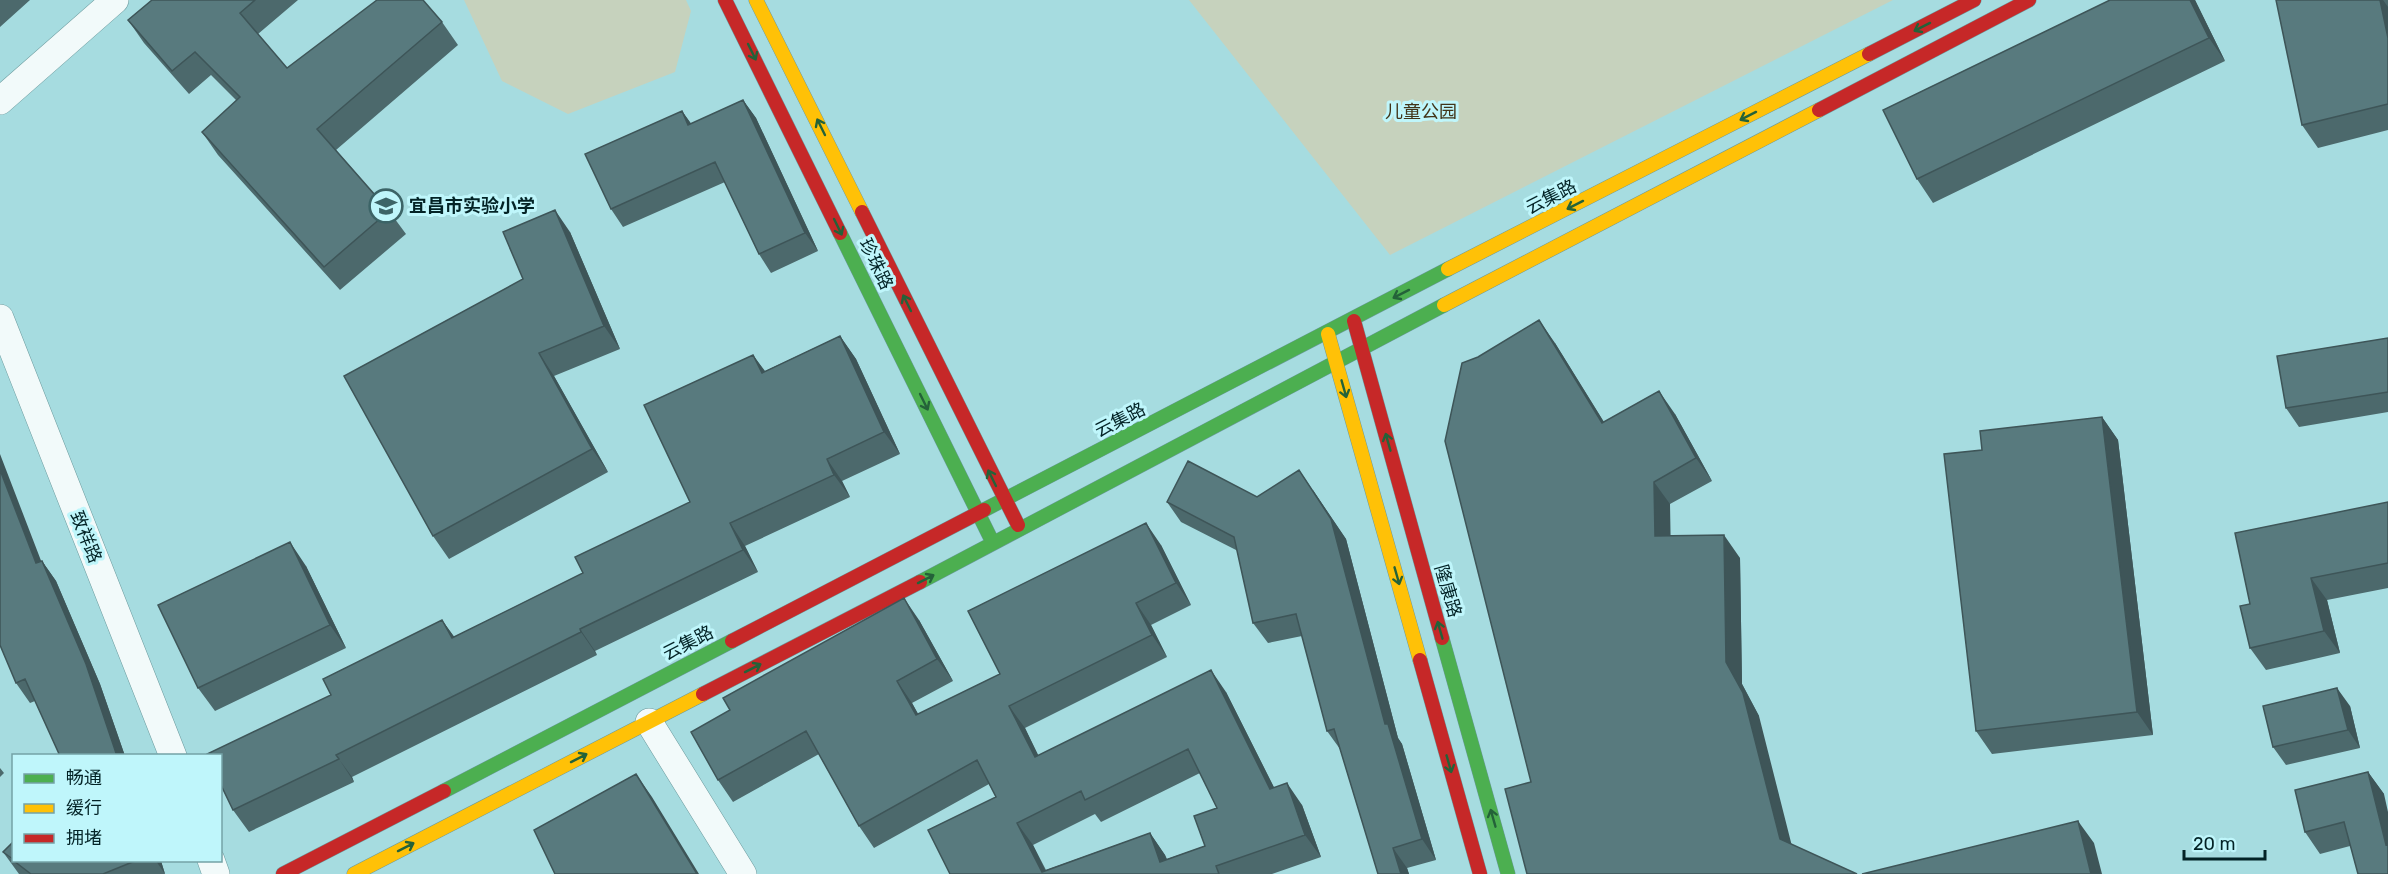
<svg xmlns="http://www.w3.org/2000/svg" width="2388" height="874" viewBox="0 0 2388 874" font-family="Rubik,'Noto Sans SC',sans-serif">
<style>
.green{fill:#c6d2bd}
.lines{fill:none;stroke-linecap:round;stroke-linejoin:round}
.street-casing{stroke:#6b9a9d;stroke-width:28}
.fast-casing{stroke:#6b9a9d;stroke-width:15}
.slow-casing{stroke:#6b9a9d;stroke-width:15}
.jam-casing{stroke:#6b9a9d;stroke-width:15}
.street{stroke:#f2fafa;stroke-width:27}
.fast{stroke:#4caf50;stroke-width:14}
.slow{stroke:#ffc107;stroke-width:14}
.jam{stroke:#c62828;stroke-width:14}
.wall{fill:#4c696c;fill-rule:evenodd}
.shaded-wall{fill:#3e5558}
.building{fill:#587a7e;stroke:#3e5558;stroke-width:1.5;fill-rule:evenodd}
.oneway{stroke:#246239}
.labels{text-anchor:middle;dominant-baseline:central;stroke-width:6;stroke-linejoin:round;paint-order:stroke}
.park-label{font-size:18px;fill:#423418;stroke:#bff6fb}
.street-label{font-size:18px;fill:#032326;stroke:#bff6fb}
.poi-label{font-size:18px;font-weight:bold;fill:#032326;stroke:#bff6fb;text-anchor:start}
</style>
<rect width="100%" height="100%" fill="#a6dce0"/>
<path class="green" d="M464 0H686L691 11 675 72 568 114 502 81Z
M1189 0H1893L1390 255Z"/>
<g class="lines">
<g class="street-casing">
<path id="street" d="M0 101 115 0
M0 318 173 756
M649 722 743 874
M211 860 216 874"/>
</g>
<g class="fast-casing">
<path id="fast" d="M840 233 991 539
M984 510 1448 269
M920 582 1444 305
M1442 638 1508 874
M444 791 732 641"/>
</g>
<g class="slow-casing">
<path id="slow" d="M756 0 862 212
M1448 269 1869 54
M1444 305 1819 110
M1328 334 1420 660
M354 874 703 694"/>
</g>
<g class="jam-casing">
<path id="jam" d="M725 0 840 233
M1869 54 1974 0
M1819 110 2029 0
M862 212 1018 525
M1354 321 1442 638
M732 641 984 510
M1420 660 1480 874
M703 694 920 582
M283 874 444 791"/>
</g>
<use href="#street" class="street"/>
<use href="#fast" class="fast"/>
<use href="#slow" class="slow"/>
<use href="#jam" class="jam"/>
</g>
<path class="wall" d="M0 0H30L0 27Z
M152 0H298L258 34 287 68 442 22 458 45 336 150 389 211 406 234 340 290 218 155 202 132 237 101 211 75 189 94 144 43 128 20Z
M2110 0H2195L2225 61 1933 203 1917 179Z
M2276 0H2388V130L2318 148 2302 125Z
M743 100 756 118 818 251 771 273 759 254 725 182 623 227 611 209 682 111 691 124Z
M570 232 620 349 554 376 608 472 449 559 433 536 523 279Z
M840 336 856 359 900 454 842 481 850 497 745 546 758 572 595 651 597 655 352 777 354 782 249 832 233 810 331 695 442 620 454 637 583 573 690 502 753 355 765 371Z
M2388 338V412L2299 427 2286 408Z
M1555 343 1604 422 1675 414 1712 481 1670 504V536L1740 558 1742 684 1759 716 1531 782Z
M2102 417 2118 440 2153 735 1992 754 1976 731 1982 450Z
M1313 490 1346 539 1398 738 1402 744 1436 860 1407 868 1409 874H1378L1340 749 1327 731 1302 636 1268 643 1253 623 1238 551 1181 522 1167 502 1257 497Z
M2388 502V588L2327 600 2340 653 2266 670 2250 648V604Z
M1161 545 1191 605 1151 625 1167 657 1025 728 1038 756 1226 692 1274 788 1302 805 1321 857 1272 874H950L996 797 989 784 874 848 859 826 819 754 733 802 718 780 919 620 953 681 912 703 918 714 1000 674ZM1200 773 1217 808 1205 846 1167 859 1165 855 1150 833 1046 870 1033 845 1095 814 1101 822Z
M41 561H42L56 581 100 684 125 756H60L35 701 30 703 16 683Z
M306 566 346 648 215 711 198 688Z
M2350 706 2360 748 2286 765 2273 747Z
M0 768 4 773 0 777Z
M2368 772 2384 794 2350 846 2320 854 2305 832Z
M3 852 14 861H161L165 874H19Z"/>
<path class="shaded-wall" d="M2190 0H2195L2225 61 2209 38Z
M2380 0H2383L2388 7V38Z
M743 100 756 118 818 251 805 233Z
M682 111 695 129 688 125Z
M555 210 570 232 620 349 604 326Z
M1539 320 1555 343 1618 445 1602 423Z
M840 336 856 359 900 454 884 432Z
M539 353 554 376 608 472 592 449Z
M753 355 769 377 762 373Z
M1659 391 1675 414 1712 481 1696 458Z
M2102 417 2118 440 2153 735 2137 712Z
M0 454 50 584 36 563 0 470Z
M827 459 842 481 850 497 834 475Z
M1299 470 1346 539 1398 738 1402 744 1436 860 1422 839Z
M1654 482 1670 504 1671 559 1655 536Z
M730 523 745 546 758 572 743 550Z
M1146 523 1161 545 1191 605 1176 583Z
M1724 535 1740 558 1742 684 1759 716 1796 862 1780 839 1726 662Z
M290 542 306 566 346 648 330 625Z
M42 561 56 581 100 684 125 756H117Z
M2311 578 2327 600 2340 653 2324 631Z
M904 598 919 620 953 681 937 659Z
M1136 603 1151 625 1167 657 1152 635Z
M442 620 458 642 452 638Z
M580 629 595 651 597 655 581 632Z
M1211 670 1226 692 1286 811 1270 789Z
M897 681 912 703 931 737 916 715Z
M2337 688 2350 706 2360 748 2348 730Z
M1009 706 1025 728 1050 779 1035 757Z
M336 755 352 777 354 782 339 759Z
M2368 772 2384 794 2388 812V848L2386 845Z
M636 774 652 797 699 874H697Z
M1287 783 1302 805 1321 857 1305 835Z
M2078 821 2094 843 2102 874H2091Z
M1017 823 1033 845 1047 874H1043Z
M1150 833 1165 855 1172 874 1160 862Z
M1393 848 1407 868 1409 874H1401Z
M156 861H161L165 874Z"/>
<path class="building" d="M152 0H255L240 13 287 68 377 0H423L442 22 317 129 389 211 324 267 202 132 240 97 195 52 172 71 128 20Z
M2110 0H2190L2209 38 1917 179 1883 110Z
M2276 0H2380L2388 38V104L2302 125Z
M743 100 805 233 759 254 715 162 611 209 585 154 682 111 688 125Z
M555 210 604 326 539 353 592 449 433 536 344 376 523 279 503 232Z
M1539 320 1602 423 1659 391 1696 458 1654 482 1655 536 1724 535 1726 662 1743 693 1780 839 1857 874H1527L1505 789 1531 782 1445 441 1462 363 1478 357Z
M840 336 884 432 827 459 834 475 730 523 743 550 580 629 581 632 336 755 339 759 233 810 220 783V756H208L207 754 331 695 323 679 442 620 452 638 583 573 575 557 690 502 644 405 753 355 762 373Z
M2388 338V392L2286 408 2277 356Z
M2102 417 2137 712 1976 731 1944 454 1982 450 1980 431Z
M1188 461 1257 497 1299 470 1331 519 1385 724H1388L1422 839 1393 848 1401 874H1378L1334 729 1327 731 1296 614 1253 623 1234 537 1167 502Z
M0 470 36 563 42 561 86 664 117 756H60L25 679 16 683 0 645Z
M2388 502V563L2311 578 2324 631 2250 648 2240 606 2250 604 2235 533Z
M1146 523 1176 583 1136 603 1152 635 1009 706 1035 757 1211 670 1270 789 1287 783 1305 835 1216 866 1219 874H950L928 830 996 797 977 760 859 826 806 731 718 780 691 732 730 710 723 698 904 598 937 659 897 681 916 715 1000 674 968 611ZM1188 749 1217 808 1194 816 1205 846 1160 862 1150 833 1042 872 1017 823 1081 791 1085 800Z
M290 542 330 625 198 688 158 605Z
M2337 688 2348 730 2273 747 2263 706Z
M2368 772 2386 845 2388 844V874H2358L2344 822 2305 832 2295 790Z
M636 774 697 874H555L534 830Z
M2078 821 2091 874H1862Z
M14 841V860L3 852Z
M14 861H135L103 874H31Z"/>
<defs><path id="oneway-shaft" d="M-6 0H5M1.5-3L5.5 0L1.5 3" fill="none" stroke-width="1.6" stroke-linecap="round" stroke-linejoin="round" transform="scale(1.5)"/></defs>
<g class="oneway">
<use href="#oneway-shaft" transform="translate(1922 27) rotate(153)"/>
<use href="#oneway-shaft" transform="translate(752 52) rotate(64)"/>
<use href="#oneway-shaft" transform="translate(1748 116) rotate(153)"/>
<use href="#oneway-shaft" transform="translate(821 127) rotate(-116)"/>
<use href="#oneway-shaft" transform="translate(1575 205) rotate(153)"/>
<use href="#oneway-shaft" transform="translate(838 227) rotate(64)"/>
<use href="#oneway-shaft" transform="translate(1401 294) rotate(153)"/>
<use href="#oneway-shaft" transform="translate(907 303) rotate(-116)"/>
<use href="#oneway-shaft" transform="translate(1344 389) rotate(74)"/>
<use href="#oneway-shaft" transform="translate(924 402) rotate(64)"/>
<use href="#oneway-shaft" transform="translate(1388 442) rotate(-106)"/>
<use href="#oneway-shaft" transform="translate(992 478) rotate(-116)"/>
<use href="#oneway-shaft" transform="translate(1397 576) rotate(74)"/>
<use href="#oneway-shaft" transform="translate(926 579) rotate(-27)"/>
<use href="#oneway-shaft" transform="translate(1440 630) rotate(-106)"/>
<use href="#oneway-shaft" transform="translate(753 668) rotate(-27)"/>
<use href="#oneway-shaft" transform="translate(579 758) rotate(-27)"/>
<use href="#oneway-shaft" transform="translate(1449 764) rotate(74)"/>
<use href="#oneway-shaft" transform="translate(1493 818) rotate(-106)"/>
<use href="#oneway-shaft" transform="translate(406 847) rotate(-27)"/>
</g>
<defs>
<g id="school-ring" transform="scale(1.725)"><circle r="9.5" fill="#bff6fb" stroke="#3c6467" stroke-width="1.5"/><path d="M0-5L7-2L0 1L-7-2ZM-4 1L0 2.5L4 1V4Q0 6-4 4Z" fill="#3c6467"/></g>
</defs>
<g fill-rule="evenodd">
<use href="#school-ring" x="386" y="206"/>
</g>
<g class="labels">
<g class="park-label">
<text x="1421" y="112">儿童公园</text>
</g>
<g class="street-label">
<text transform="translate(1551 197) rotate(-27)">云集路</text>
<text transform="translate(876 264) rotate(64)">珍珠路</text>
<text transform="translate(1120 420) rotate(-27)">云集路</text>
<text transform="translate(86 537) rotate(68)">致祥路</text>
<text transform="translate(1448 591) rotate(74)">隆康路</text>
<text transform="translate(688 643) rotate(-27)">云集路</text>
</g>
<g class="poi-label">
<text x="409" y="206">宜昌市实验小学</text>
</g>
</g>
<rect x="12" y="754" width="210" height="108" fill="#bff6fb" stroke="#74a2a6" stroke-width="1.5"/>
<rect x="24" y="774" width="30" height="9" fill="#4caf50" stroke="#74a2a6" stroke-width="1.5"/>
<text x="66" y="784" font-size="18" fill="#032326">畅通</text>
<rect x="24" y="804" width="30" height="9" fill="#ffc107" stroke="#74a2a6" stroke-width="1.5"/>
<text x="66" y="814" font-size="18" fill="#032326">缓行</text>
<rect x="24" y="834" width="30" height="9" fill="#c62828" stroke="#74a2a6" stroke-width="1.5"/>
<text x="66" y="844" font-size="18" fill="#032326">拥堵</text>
<path d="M2184 850v9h81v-9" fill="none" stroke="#032326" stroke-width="3"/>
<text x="2193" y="850" font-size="18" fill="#032326" stroke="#bff6fb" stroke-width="4.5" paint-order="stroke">20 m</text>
</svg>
